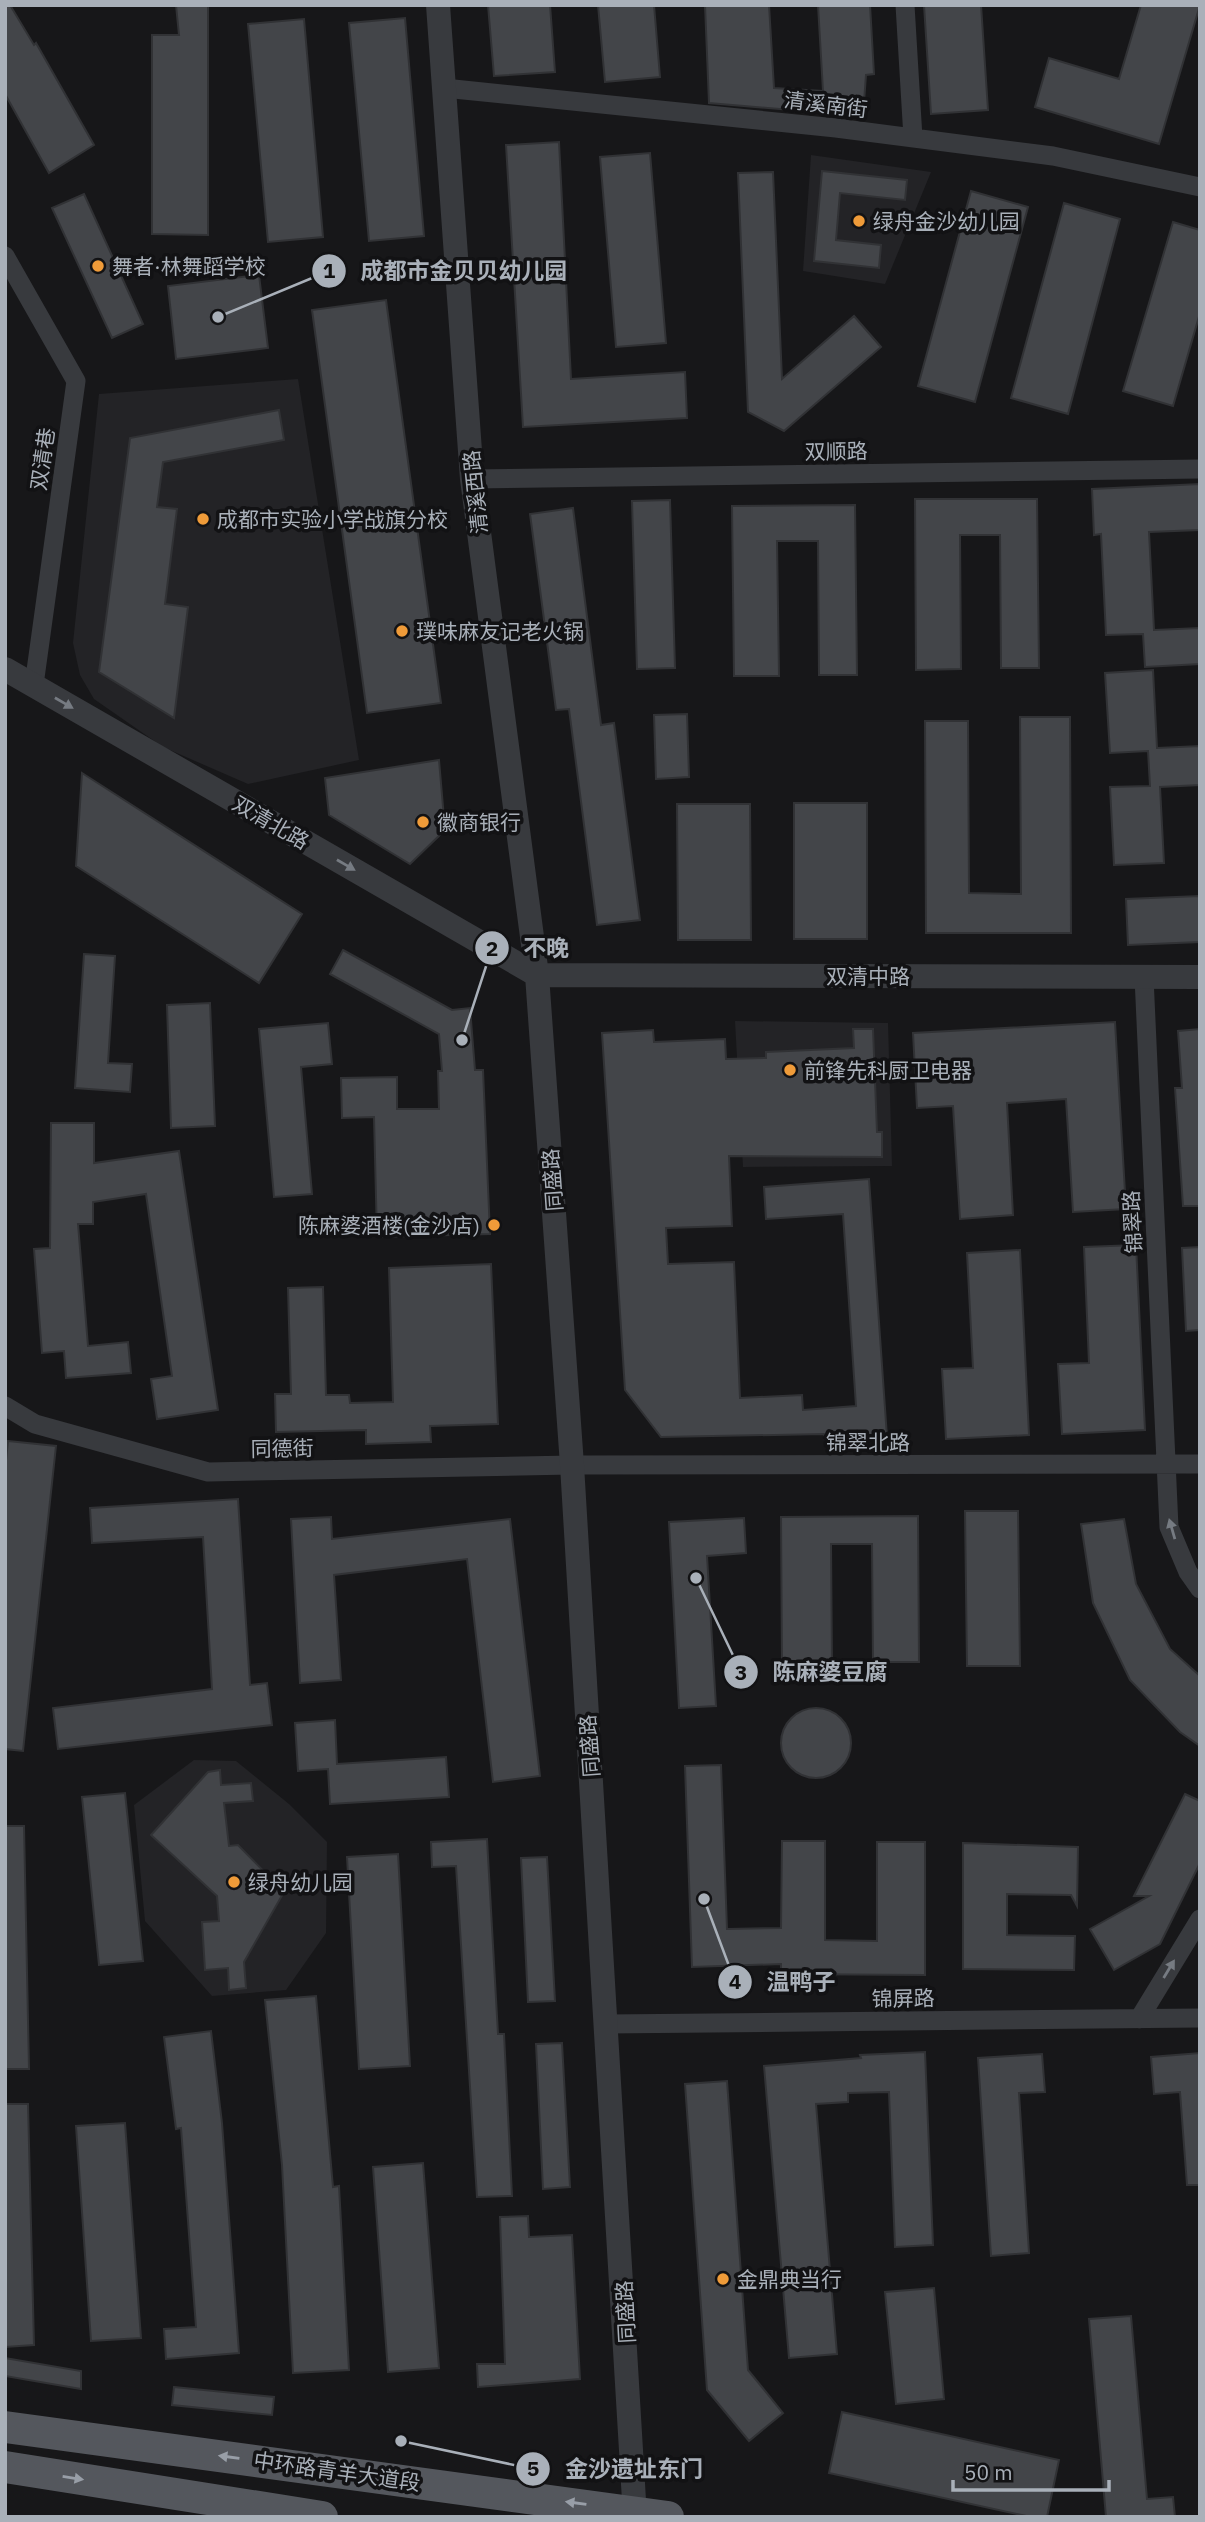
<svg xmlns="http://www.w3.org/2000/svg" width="1205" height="2522" viewBox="0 0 1205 2522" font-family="'IBM Plex Sans','Noto Sans SC',sans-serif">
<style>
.built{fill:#232326}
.building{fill:#434549;stroke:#313235;stroke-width:2}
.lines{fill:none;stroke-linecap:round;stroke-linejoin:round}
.minor{stroke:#383a3e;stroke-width:19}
.tertiary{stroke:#383a3e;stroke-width:24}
.primary{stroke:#54575d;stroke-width:32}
.oneway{fill:#767b82}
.oneway2{fill:#989ea7}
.poi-dot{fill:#ef9b39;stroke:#121214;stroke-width:2.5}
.labels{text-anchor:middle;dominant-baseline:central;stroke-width:7;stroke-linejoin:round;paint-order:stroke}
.street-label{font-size:21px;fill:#a9b0b9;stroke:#121214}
.poi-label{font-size:21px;fill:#a9b0b9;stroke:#121214;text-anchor:start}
.leader{fill:none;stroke:#a9b0b9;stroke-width:2.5}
.callout-dot{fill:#a9b0b9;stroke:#121214;stroke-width:2.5}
.mark-label{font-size:21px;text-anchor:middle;font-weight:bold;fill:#111}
.callout-label{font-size:23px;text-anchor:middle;font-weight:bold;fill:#a9b0b9;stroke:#121214;stroke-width:7;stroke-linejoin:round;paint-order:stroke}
</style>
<rect width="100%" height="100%" fill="#171719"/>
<path class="built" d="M811 155 931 172 885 284 803 271Z
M298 379 359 760 248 784 163 747 94 699 80 675 73 643 99 394Z
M735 1021 888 1023 892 1166 743 1167Z
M194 1760 236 1761 289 1804 327 1842 326 1933 286 1990 212 1996 145 1921 134 1805Z"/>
<path class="building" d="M5 5H10L34 45 36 43 94 145 49 173 5 94Z
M176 5H208V235L152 234V35H179Z
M488 5H550L555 72 494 76Z
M598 5H654L660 77 605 82Z
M705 5H769L774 88 823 91 818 5H870L874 74 866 75 863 116 709 103Z
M924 5H981L988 110 931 114Z
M1141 5H1200L1159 144 1035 107 1049 58 1119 79Z
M405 18 424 236 369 241 349 23Z
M304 19 323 237 268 242 248 24Z
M559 142 571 379 685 372 687 418 523 427 506 145Z
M650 153 666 343 616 347 600 157Z
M822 171 907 180 905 200 840 193 836 240 881 245 879 268 814 261Z
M773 172 782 379 854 316 881 347 784 431 748 412 738 173Z
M971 191 1028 207 975 402 918 386Z
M84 194 143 324 112 338 52 208Z
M1064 203 1120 219 1068 414 1011 398Z
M1173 222 1200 230V313L1173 406 1123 391Z
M259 275 268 348 176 359 168 286Z
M386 300 441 703 367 713 312 310Z
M279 410 284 440 163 462 157 507 177 509 165 604 188 607 174 718 99 672 130 438Z
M1200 484V530L1149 532 1154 630 1200 628V664L1145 667 1143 634 1106 635 1101 534 1094 535 1092 489Z
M915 499H1037L1039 668H1001L1000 535H960L961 669 916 670Z
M670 500 675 668 637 669 632 501Z
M855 505 857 675H819L818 541H777L779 676H734L732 506Z
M573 508 601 725 614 723 640 920 597 925 569 709 556 710 530 514Z
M1153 670 1157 748 1200 746V785L1160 787 1164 863 1114 865 1110 787 1150 786 1148 751 1110 753 1105 673Z
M687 714 689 777 656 779 654 715Z
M1020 717H1070L1071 933H926L925 721H968L969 893 1021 894Z
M439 760 445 830 410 864 329 815 325 778Z
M82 773 302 914 259 983 76 866Z
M794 803H867V939H794Z
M677 804H750L751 940H678Z
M1200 896V942L1128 945 1126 899Z
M343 950 452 1010 470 1008 475 1070H483L490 1234 377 1237 374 1117 342 1118 341 1078 397 1077V1109H439L438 1071H442L439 1034 330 974Z
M84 954 115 956 108 1063 132 1064 130 1092 75 1088Z
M210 1003 215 1126 171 1128 167 1005Z
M1115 1022 1126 1209 1073 1212 1066 1099 1007 1103 1013 1215 960 1219 953 1106 917 1108 913 1033Z
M328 1023 332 1064 301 1067 312 1194 274 1197 259 1029Z
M853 1029H873L877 1132H882V1157L729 1156 732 1226 666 1228 668 1264 734 1262 740 1398 802 1395 803 1410 856 1406 843 1214 766 1219 764 1187 869 1179 887 1437 825 1441 824 1434 661 1437 625 1390 602 1033 653 1030 654 1042 725 1039 726 1059 766 1058V1052L854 1048Z
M1200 1029V1206H1183L1175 1088H1182L1178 1031Z
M51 1123H94V1163L179 1151 218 1410 157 1419 151 1379 172 1376 146 1194 93 1202V1224H78L88 1346 128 1342 131 1373 66 1378 64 1351 42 1353 34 1249 50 1248Z
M1136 1245 1145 1430 1062 1434 1058 1364 1089 1363 1084 1247Z
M1200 1247V1330L1186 1331 1182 1248Z
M1020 1250 1029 1435 946 1439 942 1369 973 1368 967 1253Z
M491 1264 498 1424 430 1426 431 1442 366 1444V1430L276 1432 275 1394H291L288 1288 323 1287 326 1395H349L350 1403 393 1402 389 1268Z
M8 1441 56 1446 23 1751 5 1749V1470Z
M238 1499 250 1685 267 1683 272 1725 58 1749 53 1708 212 1689 203 1537 92 1543 90 1508Z
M965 1511H1018L1020 1666H967Z
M918 1516 919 1662H873L872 1544H831L832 1667H782L781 1517Z
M331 1517 332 1539 510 1519 540 1776 493 1782 467 1559 334 1575 341 1680 300 1683 291 1519Z
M744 1518 746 1553 707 1556 716 1706 679 1708 669 1522Z
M1124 1519 1136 1584 1170 1649 1200 1676V1746L1180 1732 1130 1680 1093 1603 1081 1524Z
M781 1743a35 35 0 1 1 70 0a35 35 0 1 1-70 0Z
M335 1720 337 1764 446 1757 449 1797 330 1804 328 1769 298 1771 295 1723Z
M721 1765 727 1929 781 1928 782 1841H825V1940L877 1941V1842H925V1975L781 1974V1964L692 1967 685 1766Z
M220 1770 221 1785 251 1783 253 1801 224 1803 229 1846 238 1845 284 1892 244 1962 246 1988 229 1990 228 1968 205 1970 202 1922 219 1921 217 1896 151 1835 208 1772Z
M125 1793 143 1961 99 1965 82 1797Z
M1185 1794 1200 1801V1863L1160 1944 1114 1970 1090 1929 1149 1896H1134Z
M5 1826H24L29 2069H5Z
M487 1839 498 2034H504L512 2196 477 2197 456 1866 432 1867 431 1842Z
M963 1843 1078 1847 1077 1906 1071 1895 1007 1894V1935L1075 1936 1074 1970 963 1969Z
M398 1854 410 2066 359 2069 347 1857Z
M547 1857 555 2001 528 2002 521 1858Z
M316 1996 333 2187 339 2186 349 2370 293 2373 282 2165 265 2000Z
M211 2031 222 2123 239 2353 166 2359 164 2329 196 2327 181 2128 176 2129 164 2037Z
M562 2043 570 2187 543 2189 536 2044Z
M925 2052 933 2245 895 2247 889 2092 848 2093V2102L816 2104 837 2354 789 2358 764 2066 861 2058 860 2055Z
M1200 2053V2185H1187L1180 2092 1154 2094 1151 2057Z
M1042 2054 1045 2092 1019 2093 1029 2253 991 2256 978 2058Z
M727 2081 748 2370 783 2413 749 2441 707 2390 685 2084Z
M5 2104H28L34 2345 5 2347Z
M125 2123 141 2338 91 2341 76 2126Z
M423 2163 439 2368 388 2372 373 2167Z
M528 2216 529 2237 572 2235 580 2379 478 2387 477 2364H505L500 2217Z
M934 2288 944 2399 896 2404 885 2292Z
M1131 2316 1147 2499 1173 2497 1175 2517H1106L1089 2319Z
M5 2358 81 2371V2389L5 2376Z
M174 2387 274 2397 272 2415 172 2405Z
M842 2412 1059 2460 1047 2517H1031L829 2473Z"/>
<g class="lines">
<path class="minor" d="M905 5 913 138
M444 88 836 128 1053 156 1200 187
M5 256 76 381 34 685
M472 479 1200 469
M1144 977 1169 1527 1188 1572 1200 1589
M5 1406 35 1424 208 1472 572 1465 1200 1464
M1139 2019 1200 1919
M607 2024 1200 2018"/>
<path class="tertiary" d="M438 5 472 479 537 975 572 1465 635 2517
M5 669 537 975 1200 977"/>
<path class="primary" d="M5 2427 668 2517
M5 2467 322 2517"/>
</g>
<defs><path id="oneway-solid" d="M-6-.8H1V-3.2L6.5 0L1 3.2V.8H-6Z" transform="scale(1.75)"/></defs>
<g class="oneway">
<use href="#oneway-solid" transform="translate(64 703) rotate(30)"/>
<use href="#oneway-solid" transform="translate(346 865) rotate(30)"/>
<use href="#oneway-solid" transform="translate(1172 1529) rotate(-106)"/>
<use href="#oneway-solid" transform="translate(1169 1969) rotate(-59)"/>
</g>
<g class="oneway2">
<use href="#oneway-solid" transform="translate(229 2457) rotate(-172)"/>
<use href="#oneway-solid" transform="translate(73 2478) rotate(9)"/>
<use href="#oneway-solid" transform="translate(576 2503) rotate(-172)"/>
</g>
<g class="poi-dot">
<circle cx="859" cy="221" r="7"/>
<circle cx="98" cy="266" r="7"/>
<circle cx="203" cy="519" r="7"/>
<circle cx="402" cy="631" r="7"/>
<circle cx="423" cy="822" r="7"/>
<circle cx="790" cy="1070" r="7"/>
<circle cx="494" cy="1225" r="7"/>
<circle cx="234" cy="1882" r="7"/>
<circle cx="723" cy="2279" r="7"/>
</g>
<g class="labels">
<g class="street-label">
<text transform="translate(826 104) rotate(7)">清溪南街</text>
<text transform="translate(836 451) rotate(-1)">双顺路</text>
<text transform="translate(42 459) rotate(-82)">双清巷</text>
<text transform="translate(475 492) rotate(-96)">清溪西路</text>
<text transform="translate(271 822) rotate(30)">双清北路</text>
<text x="868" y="976">双清中路</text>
<text transform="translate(552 1180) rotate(-94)">同盛路</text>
<text transform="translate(1132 1222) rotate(-93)">锦翠路</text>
<text x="868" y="1442">锦翠北路</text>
<text transform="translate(282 1448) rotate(-1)">同德街</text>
<text transform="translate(589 1746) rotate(-94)">同盛路</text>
<text transform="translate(903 1998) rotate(-1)">锦屏路</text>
<text transform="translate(625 2312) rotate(-93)">同盛路</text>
<text transform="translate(337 2471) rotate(8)">中环路青羊大道段</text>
</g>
<g class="poi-label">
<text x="873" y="221">绿舟金沙幼儿园</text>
<text x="112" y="266">舞者·林舞蹈学校</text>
<text x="217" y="519">成都市实验小学战旗分校</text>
<text x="416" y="631">璞味麻友记老火锅</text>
<text x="437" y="822">徽商银行</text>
<text x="804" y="1070">前锋先科厨卫电器</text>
<text x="480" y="1225" text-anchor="end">陈麻婆酒楼(金沙店)</text>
<text x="248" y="1882">绿舟幼儿园</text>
<text x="737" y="2279">金鼎典当行</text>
</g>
</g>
<path class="leader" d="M218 317L329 271M462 1040L492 948M696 1578L741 1672M704 1899L735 1982M401 2441L533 2469"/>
<g class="callout-dot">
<circle cx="218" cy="317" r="7"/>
<circle cx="462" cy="1040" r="7"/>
<circle cx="696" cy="1578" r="7"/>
<circle cx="704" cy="1899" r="7"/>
<circle cx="401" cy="2441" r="7"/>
<circle cx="329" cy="271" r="18"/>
<circle cx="492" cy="948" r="18"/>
<circle cx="741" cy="1672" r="18"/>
<circle cx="735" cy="1982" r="18"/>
<circle cx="533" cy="2469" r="18"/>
</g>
<g class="mark-label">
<text x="329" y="278">1</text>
<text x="492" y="956">2</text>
<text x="741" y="1680">3</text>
<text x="735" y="1989">4</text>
<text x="533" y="2476">5</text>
</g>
<g class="callout-label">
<text x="464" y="279">成都市金贝贝幼儿园</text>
<text x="546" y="956">不晚</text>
<text x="830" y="1680">陈麻婆豆腐</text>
<text x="801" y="1990">温鸭子</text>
<text x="634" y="2477">金沙遗址东门</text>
</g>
<rect width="1205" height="2522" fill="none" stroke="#a9b0b9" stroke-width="14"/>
<path d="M953 2480v10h156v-10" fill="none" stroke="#a9b0b9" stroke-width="3.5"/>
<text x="964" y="2480" font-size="21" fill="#a9b0b9" stroke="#121214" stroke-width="5" paint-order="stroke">50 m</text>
</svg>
